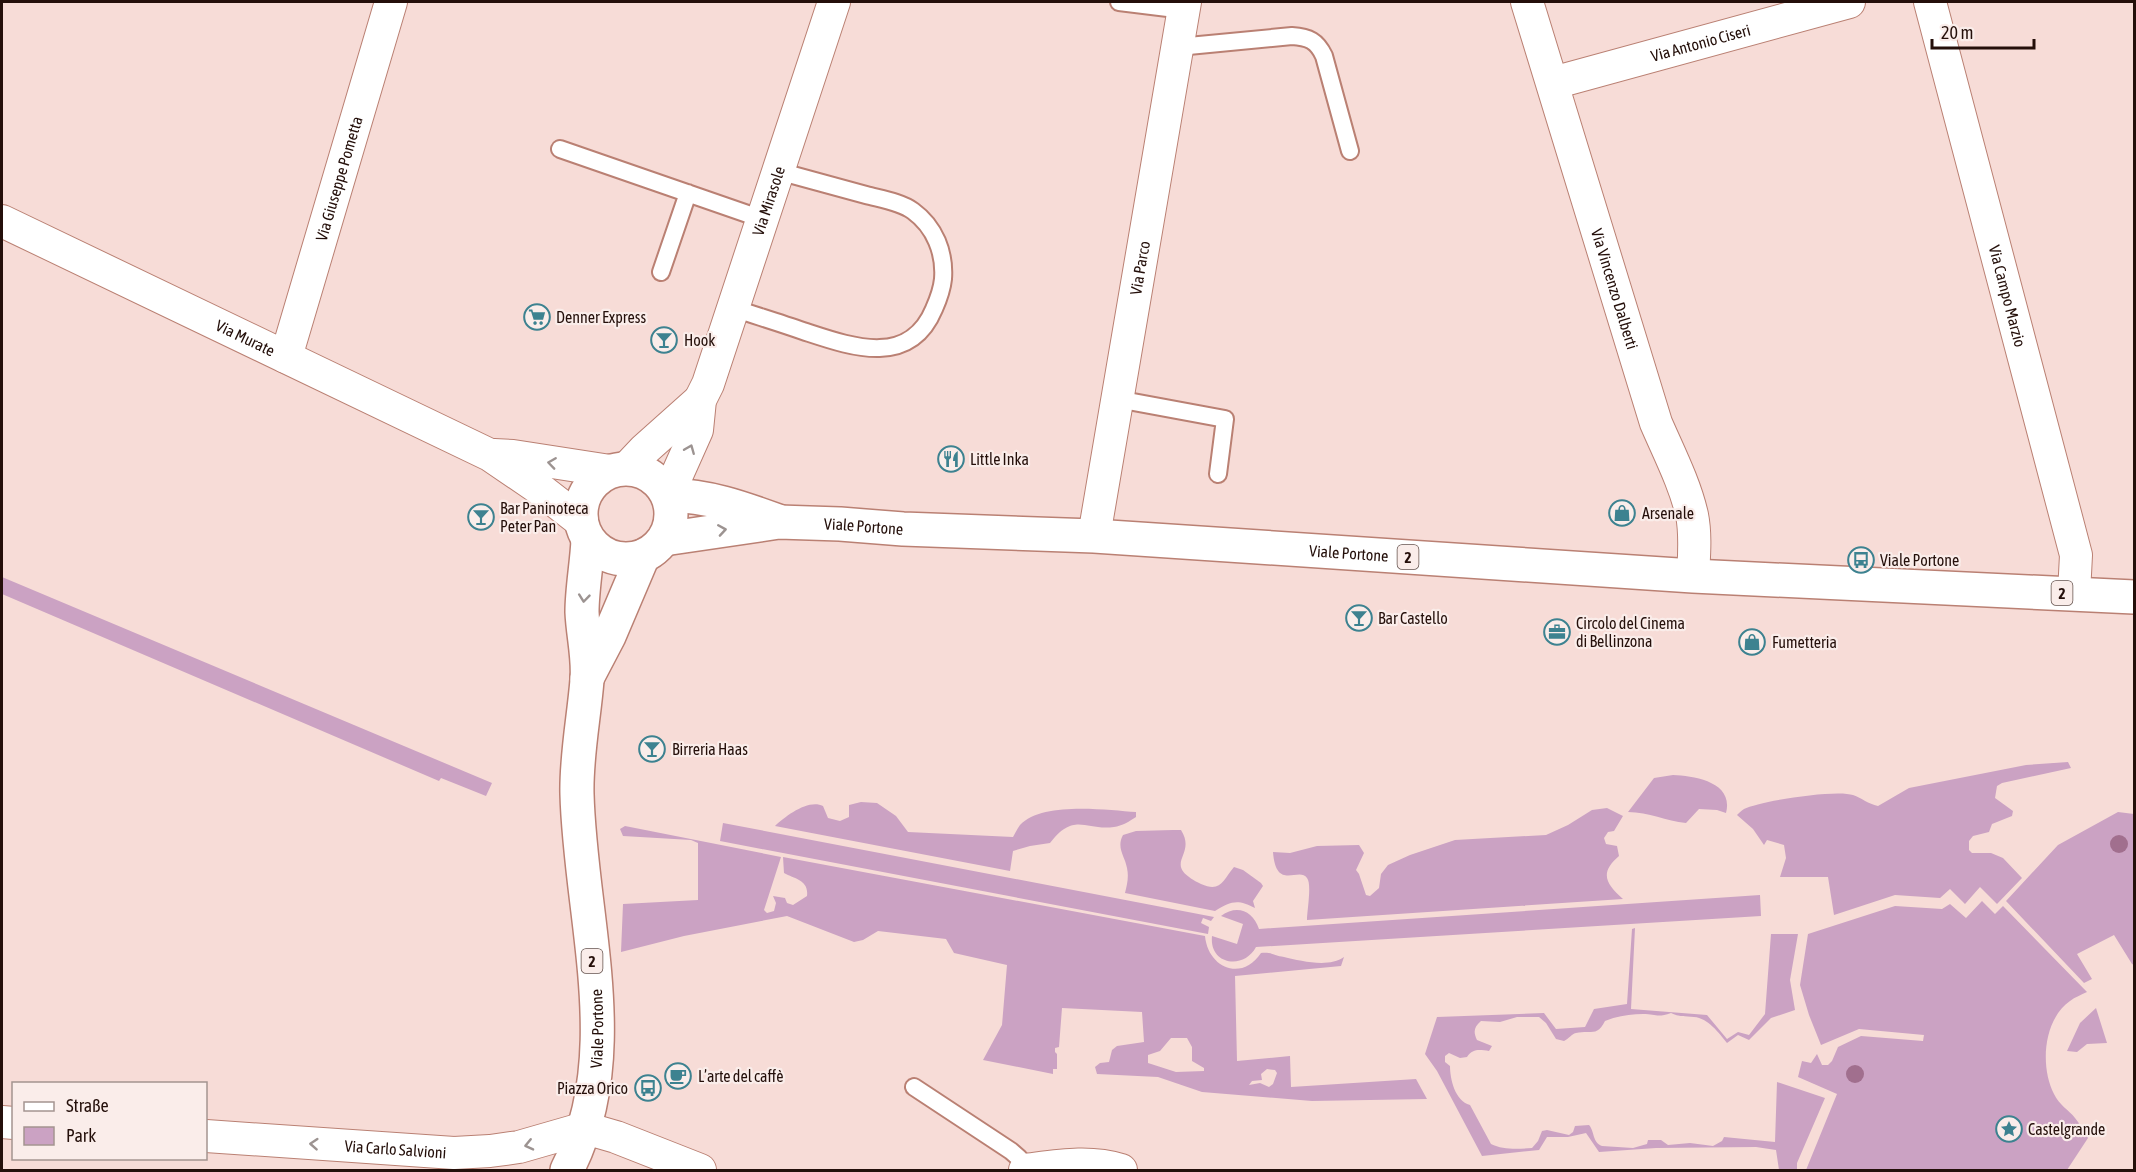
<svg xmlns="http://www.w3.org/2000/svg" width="2136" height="1172" viewBox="0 0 2136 1172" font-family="'Asap Condensed',sans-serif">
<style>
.green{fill:#cba2c3;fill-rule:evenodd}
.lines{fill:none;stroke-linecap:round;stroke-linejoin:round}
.service-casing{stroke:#ba8073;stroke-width:20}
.minor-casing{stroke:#ba8073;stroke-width:34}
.primary-casing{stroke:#ba8073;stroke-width:36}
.service{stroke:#fff;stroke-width:16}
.minor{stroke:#fff;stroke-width:32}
.primary{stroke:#fff;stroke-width:33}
.tree{fill:#a16f8e}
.oneway{stroke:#9c9391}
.labels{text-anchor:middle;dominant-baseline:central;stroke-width:4.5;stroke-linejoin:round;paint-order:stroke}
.shield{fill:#faedea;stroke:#64524d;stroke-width:1.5}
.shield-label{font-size:15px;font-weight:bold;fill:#240f0a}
.street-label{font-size:16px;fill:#240f0a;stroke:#faedea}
.poi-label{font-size:16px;fill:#240f0a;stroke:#faedea;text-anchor:start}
</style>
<rect width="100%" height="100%" fill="#f7dcd7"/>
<path class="green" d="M2 577 492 783 486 796 441 778 439 781 2 594Z
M2068 762 2071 768 2002 783 1997 786 1995 798 2013 811 2012 816 1992 824 1989 832 1973 836 1969 841V850L1972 853H1991L2003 858 2022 878 1997 904 1980 887 1965 904 1950 889 1940 898 1895 895 1834 915 1828 877H1780L1786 858 1784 845 1767 840 1764 845 1753 829 1737 815C1739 813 1741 811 1744 809 1759 801 1837 789 1853 795 1862 798 1868 804 1878 806L1909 788 2026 765Z
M1673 775C1695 776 1734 782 1726 813L1717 810 1699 809 1686 823C1666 821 1649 812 1628 812L1654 778Z
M861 802 877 803 896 816 908 832 1013 837C1015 834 1017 829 1020 825 1042 801 1107 810 1136 812V817C1130 821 1122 826 1114 827 1085 831 1075 811 1050 843L1030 846 1013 851 1010 871 775 826C786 816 808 799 823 806L828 818 840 821 849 817V805Z
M1607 808 1623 816 1614 831 1608 832 1604 838 1606 844 1617 846 1619 856C1599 873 1606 884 1623 899L1307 920C1307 911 1312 884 1307 878 1299 866 1276 892 1273 852L1290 853 1317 846 1359 845 1364 853 1356 870 1359 874 1366 895 1370 896 1379 888 1381 874 1388 865 1410 855 1455 840 1546 835 1568 825 1592 810Z
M2118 812 2134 814V965L2132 964 2114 935 2077 954 2092 979 2084 983 2006 901 2058 845Z
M723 823 1214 917 1211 921 1203 918 1201 923 1209 927 1208 934 720 841Z
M625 826 781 857 764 910 767 913 774 911 776 903 773 896 785 898 787 903 793 905 807 896C809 880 795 879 784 873L783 857 1205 936C1208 968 1242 982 1261 953 1273 952 1274 956 1284 957 1301 961 1329 968 1344 957L1341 966 1235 976 1237 1061 1290 1056 1291 1087 1416 1079 1427 1099 1312 1101 1202 1092 1158 1077 1097 1074 1095 1067 1100 1063 1109 1062 1112 1050 1117 1046 1144 1042 1142 1012 1062 1008 1059 1047 1055 1048V1052L1057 1054V1069H1053V1074L983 1060 1002 1025 1007 965 954 953 946 939 878 931 863 940 854 942 787 916 684 936 621 952 623 904 698 900V843L691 840 623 836 620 829ZM1171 1038H1187L1192 1047V1061L1204 1068V1071L1176 1072 1148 1063V1055L1160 1051ZM1267 1069 1275 1070 1277 1073 1273 1084 1269 1087 1260 1083 1249 1085 1252 1081 1262 1080 1261 1074Z
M1173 830H1181C1198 857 1159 863 1201 884 1221 893 1223 880 1234 867L1243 870 1261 883 1263 886 1253 901 1255 908C1238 899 1231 901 1215 911L1125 893C1127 885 1129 877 1127 868 1125 856 1116 848 1123 835L1136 831Z
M1760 895 1761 916 1256 947C1244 970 1209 965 1212 936L1237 944 1243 924 1221 916C1237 904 1253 911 1259 929Z
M1982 901 1995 914 2003 906 2087 992C2081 995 2075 997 2070 1001 2043 1020 2040 1067 2054 1094 2059 1105 2069 1110 2075 1118 2080 1124 2084 1132 2088 1138L2067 1170H1806L1837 1094 1798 1077 1802 1061 1811 1063 1817 1054 1822 1065H1828L1832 1061 1838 1047 1861 1036 1923 1041 1924 1035 1859 1029 1821 1045 1809 1015 1800 985 1808 934 1895 906 1942 909 1950 904 1966 918Z
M1635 928 1631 1009 1707 1015 1727 1039 1738 1032 1749 1035 1765 1014 1771 934H1798L1790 980 1795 1010 1771 1018 1749 1040 1738 1035 1727 1043C1719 1033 1708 1018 1694 1017 1685 1016 1679 1017 1671 1013 1657 1018 1656 1014 1643 1014 1631 1014 1617 1016 1605 1021 1597 1037 1591 1030 1576 1033 1571 1034 1569 1039 1564 1041L1556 1039 1546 1023 1539 1017H1517L1500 1022 1481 1021C1474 1027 1473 1032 1477 1040L1492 1046 1489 1051C1480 1050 1473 1048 1467 1057L1460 1058 1449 1053 1445 1056V1062L1450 1066C1450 1079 1455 1101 1470 1105L1491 1144C1503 1150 1518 1149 1532 1148L1538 1141 1542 1131 1547 1130 1569 1135 1573 1132 1575 1126 1589 1125C1595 1132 1592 1142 1602 1146L1633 1148 1647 1144 1648 1140H1661L1668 1145 1690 1143 1713 1146 1722 1141 1724 1137 1775 1142 1777 1082 1825 1098 1797 1163V1170H1779L1776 1150 1756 1147 1656 1148 1599 1152 1586 1133 1568 1137H1547L1539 1150 1482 1156 1437 1071 1425 1054 1437 1017 1544 1013 1556 1029 1585 1027 1594 1009 1627 1004 1632 929Z
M2096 1008 2107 1043 2087 1044 2077 1052 2067 1051 2080 1023Z"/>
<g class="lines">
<g class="service-casing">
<path id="service" d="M1119 2 1184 10
M1178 47 1292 36C1309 37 1317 41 1324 56L1350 151
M560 149 762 219
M661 272 688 193
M733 308C757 316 780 323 803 331 849 346 909 369 934 309 938 300 942 289 943 279 945 253 935 227 913 211 901 202 881 199 866 195 837 187 808 179 778 171
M1117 399 1225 419 1218 474
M914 1087 1011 1151 1019 1158 1023 1170"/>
</g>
<g class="minor-casing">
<g id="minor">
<path id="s1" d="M1527 2 1656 423C1669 453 1685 484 1692 515 1696 535 1694 556 1693 576"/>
<path id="s2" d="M1930 2 2076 555 2074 593"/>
<path id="s3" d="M1553 83 1849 2"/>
<path id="s4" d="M2 221 490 455 537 487 582 522"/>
<path id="s5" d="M286 357 391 2"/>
<path d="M494 455 513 456 610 471"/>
<path d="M627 468 644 450 700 400"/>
<path id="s6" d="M668 495 697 430 700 400 708 384 834 2"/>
<path id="s7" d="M1094 536 1185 2"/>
<path d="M2 1122 14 1123"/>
<path id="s8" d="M206 1136 454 1153 490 1151 519 1147 585 1128 616 1137 700 1170"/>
<path d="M1025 1170C1057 1166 1089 1160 1121 1170"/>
</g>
</g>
<g class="primary-casing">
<g id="primary">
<circle cx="626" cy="514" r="45"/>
<path d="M668 495C709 496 740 507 778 521"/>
<path id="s9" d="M664 539 779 522 840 524 903 529 1094 536 1693 576 2134 597"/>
<path d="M587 678 609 636 643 556"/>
<path id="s10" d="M567 1170C627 1055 580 917 577 794 576 756 584 718 587 680 589 658 583 635 582 612 582 589 587 563 588 540"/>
</g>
</g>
<use href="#service" class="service"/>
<use href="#minor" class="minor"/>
<use href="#primary" class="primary"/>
</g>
<g class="tree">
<circle cx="2119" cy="844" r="9"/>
<circle cx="1855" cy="1074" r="9"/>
</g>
<defs><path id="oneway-chevron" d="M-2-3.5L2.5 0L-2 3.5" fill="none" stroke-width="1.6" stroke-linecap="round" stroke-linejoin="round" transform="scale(1.5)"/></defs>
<g class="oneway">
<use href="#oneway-chevron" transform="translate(690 449) rotate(-68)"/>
<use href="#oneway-chevron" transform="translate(552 463) rotate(-172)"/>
<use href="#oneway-chevron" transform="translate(722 530) rotate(-9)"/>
<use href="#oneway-chevron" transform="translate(584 598) rotate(96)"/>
<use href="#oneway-chevron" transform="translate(314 1144) rotate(-176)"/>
<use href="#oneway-chevron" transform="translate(529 1145) rotate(167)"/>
</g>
<defs>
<g id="supermarket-ring" transform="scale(1.35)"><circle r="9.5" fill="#faedea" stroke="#3d8290" stroke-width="1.5"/><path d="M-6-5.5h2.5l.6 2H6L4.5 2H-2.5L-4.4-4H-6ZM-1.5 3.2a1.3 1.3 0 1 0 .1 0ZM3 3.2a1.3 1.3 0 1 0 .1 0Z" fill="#3d8290"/></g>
<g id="bar-ring" transform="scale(1.35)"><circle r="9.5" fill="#faedea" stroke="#3d8290" stroke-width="1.5"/><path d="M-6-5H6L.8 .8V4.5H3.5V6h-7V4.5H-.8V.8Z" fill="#3d8290"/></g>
<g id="restaurant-ring" transform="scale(1.35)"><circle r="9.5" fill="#faedea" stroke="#3d8290" stroke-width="1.5"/><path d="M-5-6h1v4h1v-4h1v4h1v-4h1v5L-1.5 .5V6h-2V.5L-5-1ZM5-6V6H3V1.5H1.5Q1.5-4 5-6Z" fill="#3d8290"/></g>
<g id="shop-ring" transform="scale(1.35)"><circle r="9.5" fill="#faedea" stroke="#3d8290" stroke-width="1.5"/><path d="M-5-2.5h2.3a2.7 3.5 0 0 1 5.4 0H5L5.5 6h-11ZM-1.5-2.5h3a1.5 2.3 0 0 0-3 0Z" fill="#3d8290"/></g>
<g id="bus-ring" transform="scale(1.35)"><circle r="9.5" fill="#faedea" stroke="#3d8290" stroke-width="1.5"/><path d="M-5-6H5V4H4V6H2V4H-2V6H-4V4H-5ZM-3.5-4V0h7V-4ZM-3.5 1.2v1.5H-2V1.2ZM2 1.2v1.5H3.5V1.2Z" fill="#3d8290"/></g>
<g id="office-ring" transform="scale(1.35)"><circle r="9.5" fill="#faedea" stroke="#3d8290" stroke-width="1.5"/><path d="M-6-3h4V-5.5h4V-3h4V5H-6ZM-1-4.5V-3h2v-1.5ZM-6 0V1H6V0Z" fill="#3d8290"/></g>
<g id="cafe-ring" transform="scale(1.35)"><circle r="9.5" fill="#faedea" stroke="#3d8290" stroke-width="1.5"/><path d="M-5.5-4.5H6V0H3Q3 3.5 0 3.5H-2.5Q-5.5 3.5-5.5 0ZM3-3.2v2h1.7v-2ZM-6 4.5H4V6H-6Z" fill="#3d8290"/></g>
<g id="sight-ring" transform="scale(1.35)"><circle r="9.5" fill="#faedea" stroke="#3d8290" stroke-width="1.5"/><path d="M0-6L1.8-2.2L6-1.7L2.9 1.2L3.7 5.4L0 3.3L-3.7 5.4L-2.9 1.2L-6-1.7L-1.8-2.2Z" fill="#3d8290"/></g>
</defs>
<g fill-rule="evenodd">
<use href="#supermarket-ring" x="537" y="317"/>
<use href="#bar-ring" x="664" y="340"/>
<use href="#restaurant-ring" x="951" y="459"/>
<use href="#shop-ring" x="1622" y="513"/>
<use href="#bar-ring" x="481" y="517"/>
<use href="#bus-ring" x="1861" y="560"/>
<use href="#bar-ring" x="1359" y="618"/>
<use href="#office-ring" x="1557" y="632"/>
<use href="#shop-ring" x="1752" y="642"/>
<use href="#bar-ring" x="652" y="749"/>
<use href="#cafe-ring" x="678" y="1076"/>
<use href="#bus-ring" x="648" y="1088"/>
<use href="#sight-ring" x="2009" y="1129"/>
</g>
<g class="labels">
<g class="shield">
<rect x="1397.5" y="545" width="21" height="24" rx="4.5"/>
<rect x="2051.5" y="581" width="21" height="24" rx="4.5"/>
<rect x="581.5" y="949" width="21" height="24" rx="4.5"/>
</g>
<g class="shield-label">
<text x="1408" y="557">2</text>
<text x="2062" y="593">2</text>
<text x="592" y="961">2</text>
</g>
<g class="street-label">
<text stroke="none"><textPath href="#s3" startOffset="153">Via Antonio Ciseri</textPath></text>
<text stroke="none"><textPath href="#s5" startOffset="186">Via Giuseppe Pometta</textPath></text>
<text stroke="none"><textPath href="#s6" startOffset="312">Via Mirasole</textPath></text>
<text stroke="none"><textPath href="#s7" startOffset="272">Via Parco</textPath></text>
<text stroke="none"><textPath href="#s1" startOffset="300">Via Vincenzo Dalberti</textPath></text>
<text stroke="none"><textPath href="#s2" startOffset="304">Via Campo Marzio</textPath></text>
<text stroke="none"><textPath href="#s4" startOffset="270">Via Murate</textPath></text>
<text stroke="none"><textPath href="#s9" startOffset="201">Viale Portone</textPath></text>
<text stroke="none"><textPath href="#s9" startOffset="687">Viale Portone</textPath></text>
<text stroke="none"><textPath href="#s10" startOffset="146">Viale Portone</textPath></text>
<text stroke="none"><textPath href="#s8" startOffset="190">Via Carlo Salvioni</textPath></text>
</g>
<g class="poi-label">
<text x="556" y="317">Denner Express</text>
<text x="684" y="340">Hook</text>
<text x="970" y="459">Little Inka</text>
<text x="500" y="508">Bar Paninoteca<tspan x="500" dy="18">Peter Pan</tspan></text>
<text x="1642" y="513">Arsenale</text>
<text x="1880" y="560">Viale Portone</text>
<text x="1378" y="618">Bar Castello</text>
<text x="1576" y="623">Circolo del Cinema<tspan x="1576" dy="18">di Bellinzona</tspan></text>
<text x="1772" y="642">Fumetteria</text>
<text x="672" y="749">Birreria Haas</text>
<text x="698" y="1076">L’arte del caffè</text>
<text x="628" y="1088" text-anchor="end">Piazza Orico</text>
<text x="2028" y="1129">Castelgrande</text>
</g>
</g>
<rect width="2136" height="1172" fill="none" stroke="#240f0a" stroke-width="6"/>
<rect x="12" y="1082" width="195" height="78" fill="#faedea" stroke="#a49490" stroke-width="1.5"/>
<rect x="24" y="1102" width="30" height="9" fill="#ffffff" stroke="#a49490" stroke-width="1.5"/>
<text x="66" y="1112" font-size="18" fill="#240f0a">Straße</text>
<rect x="24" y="1127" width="30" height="18" fill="#cba2c3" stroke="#a49490" stroke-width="1.5"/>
<text x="66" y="1142" font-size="18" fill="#240f0a">Park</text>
<path d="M1932 39v9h102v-9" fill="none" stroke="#240f0a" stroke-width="3"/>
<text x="1941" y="39" font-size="18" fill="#240f0a" stroke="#faedea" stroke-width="4.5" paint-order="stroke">20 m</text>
</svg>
